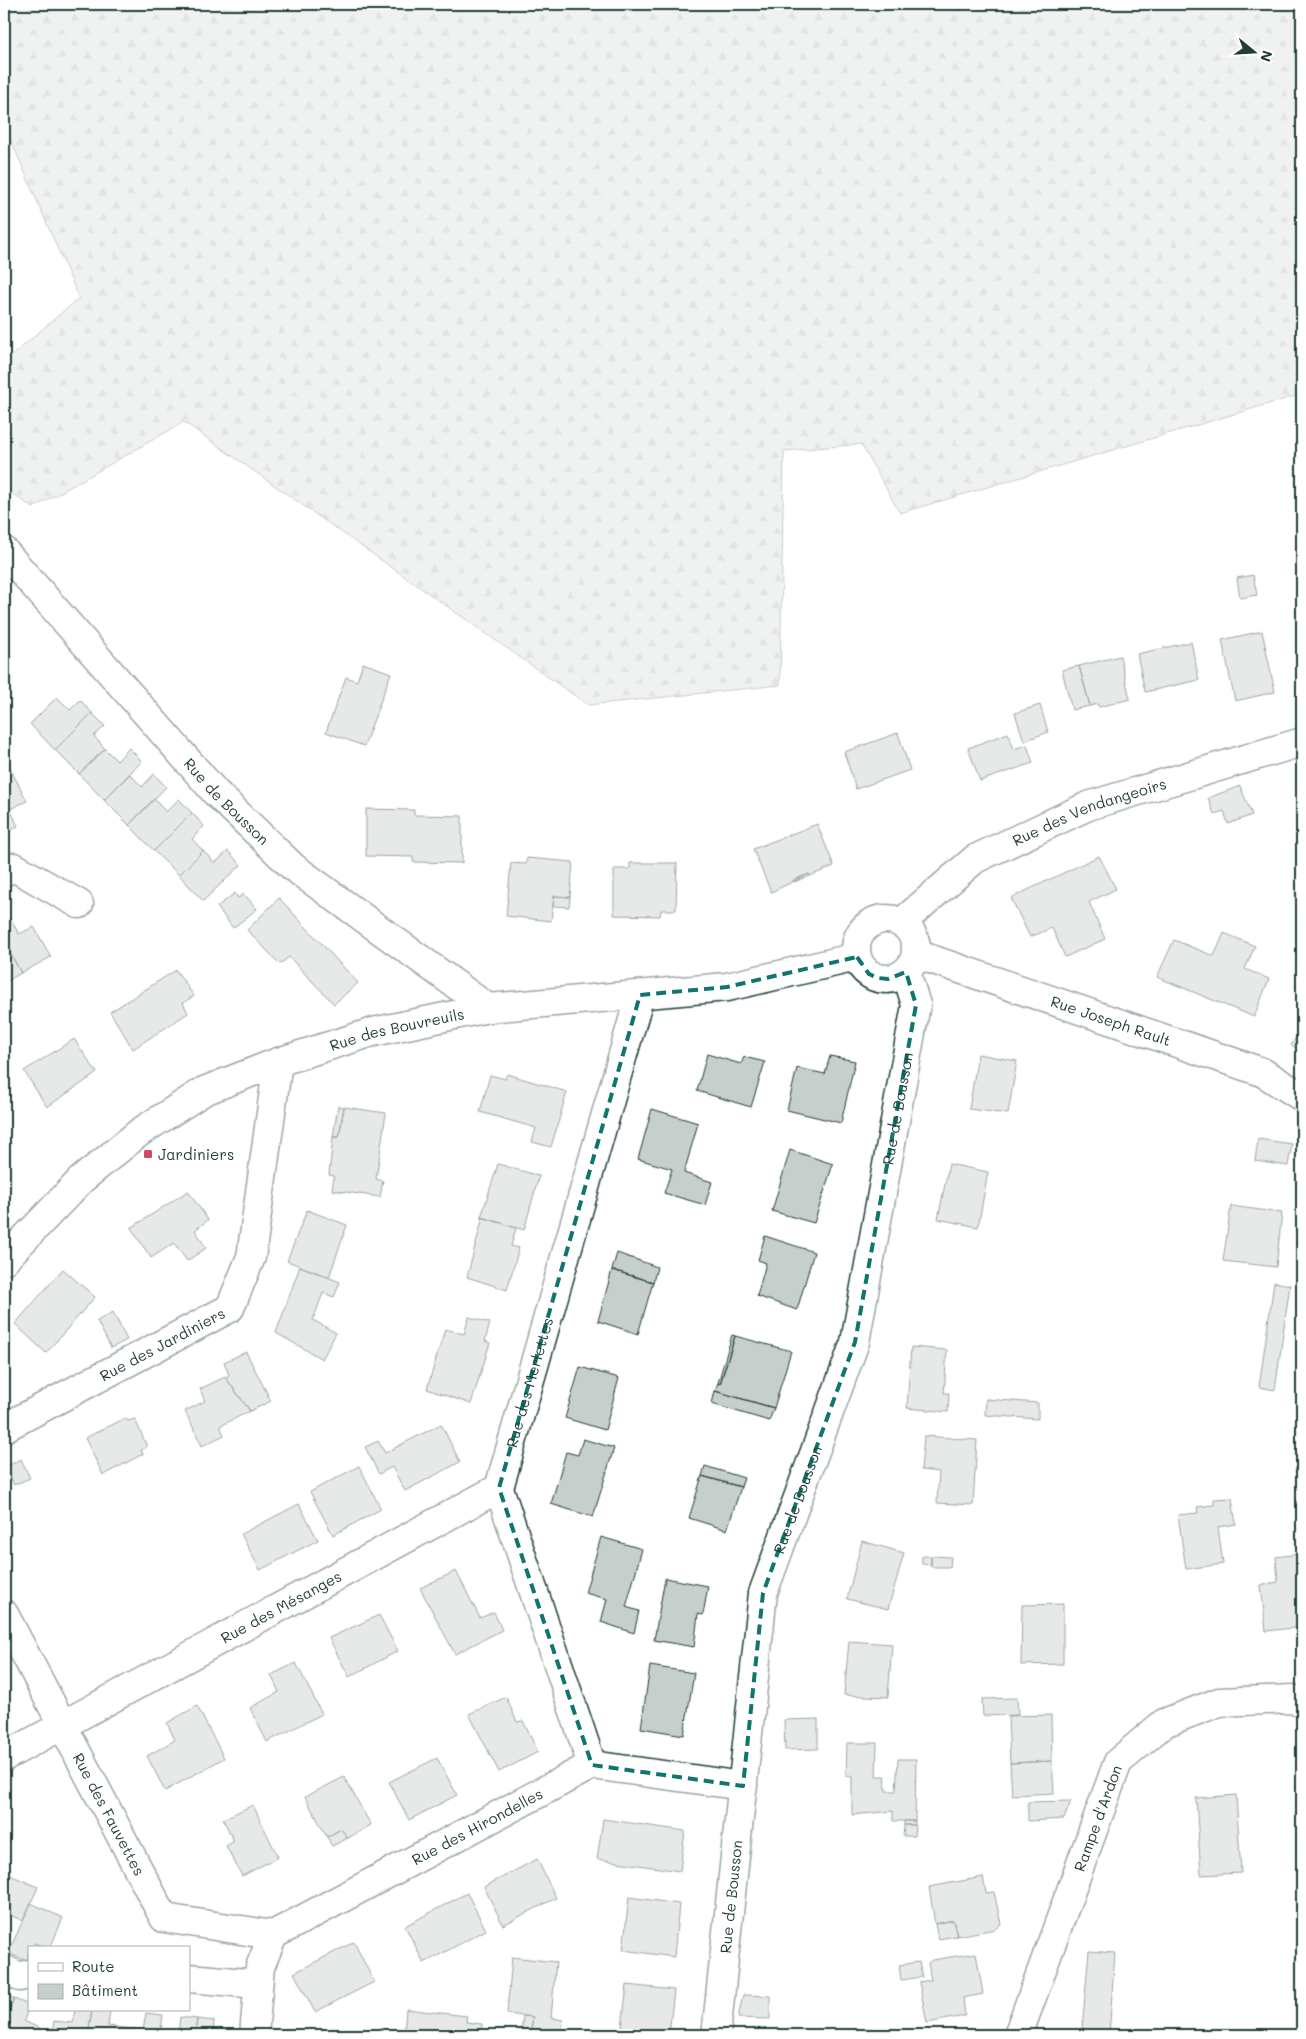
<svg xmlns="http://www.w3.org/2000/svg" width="1306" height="2039" viewBox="0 0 1306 2039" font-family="Mali,sans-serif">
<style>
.forest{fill:url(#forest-firs);stroke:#7e908b}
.building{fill:#c7cfcc;stroke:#1f3d34}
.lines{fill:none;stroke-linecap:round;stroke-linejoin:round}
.minor-casing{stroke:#1f3d34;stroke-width:31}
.minor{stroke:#fff;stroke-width:28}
.marked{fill:none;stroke:#0f766e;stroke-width:4;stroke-dasharray:10 6;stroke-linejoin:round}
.poi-dot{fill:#d1495b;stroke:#fff;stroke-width:2}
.labels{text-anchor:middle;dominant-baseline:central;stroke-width:4;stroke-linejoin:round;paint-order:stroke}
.street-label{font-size:15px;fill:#1f3d34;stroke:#fff}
.poi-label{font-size:15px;fill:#1f3d34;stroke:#fff;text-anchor:start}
</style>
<defs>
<pattern id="forest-firs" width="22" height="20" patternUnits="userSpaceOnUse" patternTransform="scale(1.25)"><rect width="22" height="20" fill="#dee3e2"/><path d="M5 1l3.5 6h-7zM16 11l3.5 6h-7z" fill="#bec4c2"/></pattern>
</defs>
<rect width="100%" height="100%" fill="#fff"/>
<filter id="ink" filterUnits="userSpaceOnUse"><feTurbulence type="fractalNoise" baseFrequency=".02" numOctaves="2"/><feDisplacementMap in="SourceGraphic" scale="10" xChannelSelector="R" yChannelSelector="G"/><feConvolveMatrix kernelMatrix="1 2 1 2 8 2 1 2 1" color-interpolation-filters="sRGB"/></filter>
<g filter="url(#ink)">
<path class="forest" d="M4 4H1302V394L900 513 861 444 784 451 780 685 588 705 184 422 33 508 4 488V362L79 298 4 124Z"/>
<path class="building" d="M1253 575 1257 595 1240 598 1237 578Z
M1262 631 1275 692 1235 701 1222 640Z
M1191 642 1199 680 1145 692 1137 654Z
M1120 656 1130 699 1099 707 1097 704 1090 706 1079 666Z
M363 663 391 673 364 746 326 732 346 677 357 681Z
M1079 666 1090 706 1072 710 1062 670Z
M57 697 70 710 80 700 92 713 55 750 30 724Z
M1040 705 1048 732 1024 741 1015 713Z
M92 713 105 726 94 736 105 749 79 774 55 750Z
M898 733 910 770 856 789 844 752Z
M1008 733 1014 749 1027 745 1033 763 980 781 968 748Z
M129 748 142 761 104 800 79 774 105 749 117 761Z
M10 768 27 801 10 809 18 826 4 834V772Z
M130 774 142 787 154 774 166 787 129 825 104 800Z
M1240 786 1252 815 1228 824 1224 811 1214 814 1208 798Z
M154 799 166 812 179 799 192 813 154 851 129 825Z
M366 809 414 810V815L462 816V863L413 862V857L366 856Z
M192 813 204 826 192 839 203 851 179 875 154 851Z
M817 824 834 866 810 876 809 874 771 892 753 849Z
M203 851 215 863 228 851 241 865 203 901 179 875Z
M1099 856 1116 889 1089 902 1105 939 1065 957 1052 928 1030 937 1011 898Z
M527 858 573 862 570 897 554 896 551 921 506 916 511 863 526 864Z
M630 863H677L676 910H661L660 916 614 915V869H630Z
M809 874 810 876 794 882 793 880Z
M235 893 238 898 244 894 257 909 233 928 217 907Z
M554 896 570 897 569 907 553 906Z
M279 898 358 983 334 1004 289 957 280 964 247 930Z
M10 918 19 934 34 927 51 957 21 973 4 941V922Z
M1224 933 1255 946 1245 969 1269 979 1254 1017 1157 977 1174 940 1214 956Z
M4 942 21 973 4 983Z
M176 970 194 996 183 1003 188 1013 133 1049 110 1012Z
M1302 1028V1052L1291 1045Z
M74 1039 97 1073 47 1107 24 1071Z
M707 1054 741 1064 744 1057 765 1062 751 1107 697 1091Z
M978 1054 1017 1061 1008 1114 969 1109Z
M830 1056 855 1061 841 1123 787 1110 797 1068 825 1074Z
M507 1074 567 1092 551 1147 532 1142 536 1128 480 1112 490 1075 505 1079Z
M338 1106 344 1107 339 1137H333Z
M344 1107 386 1113 376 1179 383 1181 380 1197 332 1190 334 1176 329 1175 333 1137H339Z
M652 1109 698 1123 684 1173 712 1182 705 1205 664 1193 672 1169 638 1159Z
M1258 1139 1292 1144 1288 1166 1255 1161Z
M790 1150 833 1164 814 1223 772 1211Z
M498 1164 539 1176 524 1230 481 1217Z
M949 1164 988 1172 978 1227 938 1219Z
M188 1191 208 1220 195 1230 206 1248 187 1261 174 1243 151 1258 131 1228Z
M1231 1206 1282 1213 1276 1267 1223 1261Z
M307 1210 347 1225 329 1277 287 1261Z
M483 1217 516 1228 511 1246 519 1248 507 1290 467 1277Z
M765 1236 814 1252 797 1310 757 1296 766 1263 758 1260Z
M617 1253 657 1267 653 1282 612 1270Z
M300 1266 340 1282 334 1297 323 1293 313 1320 336 1333 322 1359 276 1333Z
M63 1269 95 1297 46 1353 15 1324Z
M612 1270 653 1282 638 1334 598 1321Z
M1274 1282 1290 1285 1275 1390 1259 1387Z
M113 1312 127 1340 111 1348 97 1321Z
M469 1317 490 1323 485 1341 490 1343 471 1404 427 1389 445 1329 464 1334Z
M732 1335 735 1336 720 1384 718 1383Z
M735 1336 791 1351 774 1408 715 1391 718 1383 720 1384Z
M911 1347 947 1350 944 1393H949L948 1412 907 1408Z
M246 1352 271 1401 250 1411 225 1377 229 1375 224 1362Z
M580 1367 619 1378 605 1430 565 1418Z
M225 1377 250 1411 220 1426 224 1435 202 1446 185 1411 205 1401 200 1389Z
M715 1391 774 1408 769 1421 712 1404Z
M986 1399 1038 1403V1419L985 1415Z
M126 1418 128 1421 135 1419 147 1447 141 1450 143 1454 103 1475 85 1438Z
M441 1424 460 1462 405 1491 392 1467 379 1474 365 1447 378 1441 385 1453Z
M924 1436 977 1440 973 1505 937 1503 939 1472 921 1470Z
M583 1439 614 1448 593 1517 551 1504 566 1452 578 1455Z
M21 1459 30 1478 14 1485 6 1467Z
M359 1466 381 1509 333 1535 310 1492Z
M705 1466 744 1478 741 1487 702 1476Z
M702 1476 741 1487 727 1530 689 1518Z
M1232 1498 1236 1524 1218 1527 1223 1564 1186 1569 1178 1515 1198 1513 1197 1507 1214 1505V1499Z
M299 1504 318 1540 260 1570 241 1534Z
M601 1537 642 1549 626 1607 639 1611 634 1633 601 1622 607 1599 585 1593Z
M862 1541 904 1553 888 1609 847 1599Z
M1299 1554 1302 1588V1627L1266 1631 1261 1585 1278 1582 1276 1557Z
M922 1556H931V1565L922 1564Z
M931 1556 951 1557 950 1567H931Z
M456 1571 480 1618 494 1612 502 1630 455 1654 420 1588Z
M665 1578 708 1586 703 1615 698 1614 694 1647 654 1640Z
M1063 1604V1664L1021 1665 1022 1605Z
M379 1615 398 1651 349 1677 329 1638Z
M849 1641 892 1644 888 1697 844 1695Z
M296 1663 322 1714 267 1742 250 1708 279 1692 271 1675Z
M650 1666 694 1673 684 1735 641 1728Z
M506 1697 517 1722 523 1721 538 1752 499 1772 469 1714Z
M1017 1698 1018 1715 983 1716 982 1699Z
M197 1706 224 1758 165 1791 147 1756 175 1740 167 1723Z
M1051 1715 1052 1761 1010 1763 1008 1716Z
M818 1719V1749L785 1750 784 1720Z
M847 1743H877L876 1776H885L886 1791H896L898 1759H916L915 1821H893V1811L852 1815V1777L846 1776Z
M437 1758 457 1795 409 1820 389 1782Z
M1052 1761 1054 1793 1012 1795 1010 1763Z
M344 1777 371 1825 348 1838 341 1829 327 1837 305 1797Z
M1236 1795 1241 1873 1201 1875 1196 1798Z
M1071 1801 1064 1819 1028 1821V1802Z
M253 1805 278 1857 242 1876 226 1846 234 1841 223 1819Z
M603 1819 685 1831 680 1871 597 1859Z
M904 1821H915V1825H904Z
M904 1825H915L914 1836H903Z
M341 1829 348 1838 332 1846 327 1837Z
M537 1859 556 1898 503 1925 484 1887Z
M5 1873 38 1887 23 1921 6 1913 4 1918Z
M983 1877 986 1893 994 1892 1001 1924 995 1929 957 1936 953 1920 935 1924 929 1887Z
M467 1893 486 1930 424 1963 405 1926Z
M629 1897 679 1904 674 1957 623 1950Z
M31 1903 63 1918 50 1948 34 1943 32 1948H29L27 1961 8 1953Z
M953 1920 957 1936 938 1939 935 1924Z
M354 1942 374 1982 315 2012 294 1973Z
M1089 1951 1115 1953 1109 2035H1091V2030L1082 2029Z
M976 1953 983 1994 963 1998 965 2016 927 2023 919 1982 931 1980 928 1963 932 1960Z
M512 1957 556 1962 551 2018 563 2020 561 2035H530L533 2017 507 2014Z
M919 1962 922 1977 901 1980 899 1965Z
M627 1985 674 1990 669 2035H621Z
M4 1994 14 1999 4 2024Z
M743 1995 770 1996V2019L738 2018Z
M14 1999 29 2005 24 2021 41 2029 38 2035H4V2024Z
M406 2009 467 2016 466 2022 482 2024 481 2035H404Z
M75 2010H92L88 2035H52L54 2021 73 2023Z
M92 2010H110L108 2026 125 2028V2035H88Z
M146 2013 163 2015 160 2035H125V2028L143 2030Z
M523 2016 533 2017 530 2035H521Z
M180 2017 197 2019 195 2035H160V2032L178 2034Z
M197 2019 214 2021 213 2035H195Z"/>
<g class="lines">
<g class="minor-casing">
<g id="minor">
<path id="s1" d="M4 551 216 793 293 867 488 1008"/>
<path d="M4 872 14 867 79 904"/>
<circle cx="886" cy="949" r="30"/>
<path id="s2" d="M901 923 975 859 1088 806 1302 742"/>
<path id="s3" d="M916 954 1262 1072 1302 1097"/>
<path id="s4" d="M4 1260 81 1180 140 1132 204 1091 278 1062 373 1032 488 1008 727 987 857 957"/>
<path id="s5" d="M4 1428 230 1308 251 1257 278 1062"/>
<path id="s6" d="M4 1614 164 1918 273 1935"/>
<path id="s7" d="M4 1757 499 1488"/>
<path id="s8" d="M592 1765 499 1488 640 995"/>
<path d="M4 1969 20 1977 29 1974"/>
<path d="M189 1978 258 1984"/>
<path id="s9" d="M254 2035 260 1967 273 1935 592 1765 743 1786"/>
<path id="s10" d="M716 2035 763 1593 855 1342 916 1005 906 972"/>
<path id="s11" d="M1018 2035 1118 1762 1164 1723 1219 1702 1293 1699 1302 1702"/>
</g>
</g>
<use href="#minor" class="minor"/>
</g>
</g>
<path d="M0 0H1306V2039H0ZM857 957 869 974 878 978 888 979 906 972 916 1005 855 1342 763 1593 743 1786 592 1765 499 1488 640 995 727 987Z" fill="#fff" fill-opacity=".55" fill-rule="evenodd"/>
<path class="marked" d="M857 957 869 974 878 978 888 979 906 972 916 1005 855 1342 763 1593 743 1786 592 1765 499 1488 640 995 727 987Z"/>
<rect class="poi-dot" x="143" y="1149" width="10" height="10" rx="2.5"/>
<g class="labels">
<g class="street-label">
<text stroke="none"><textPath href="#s1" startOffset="335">Rue de Bousson</textPath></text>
<text stroke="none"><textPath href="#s2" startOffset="222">Rue des Vendangeoirs</textPath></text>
<text stroke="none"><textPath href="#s3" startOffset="206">Rue Joseph Rault</textPath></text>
<text stroke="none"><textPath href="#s4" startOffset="466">Rue des Bouvreuils</textPath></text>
<text stroke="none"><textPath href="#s10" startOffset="949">Rue de Bousson</textPath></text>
<text stroke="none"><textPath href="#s5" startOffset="179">Rue des Jardiniers</textPath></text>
<text stroke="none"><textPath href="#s8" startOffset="402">Rue des Merlettes</textPath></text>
<text stroke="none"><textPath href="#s10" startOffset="544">Rue de Bousson</textPath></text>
<text stroke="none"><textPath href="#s7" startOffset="315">Rue des Mésanges</textPath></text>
<text stroke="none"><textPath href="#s6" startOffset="226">Rue des Fauvettes</textPath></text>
<text stroke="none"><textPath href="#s11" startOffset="231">Rampe d'Ardon</textPath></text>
<text stroke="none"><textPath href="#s9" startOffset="334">Rue des Hirondelles</textPath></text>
<text stroke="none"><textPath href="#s10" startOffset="139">Rue de Bousson</textPath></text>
</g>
<g class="poi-label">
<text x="158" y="1154">Jardiniers</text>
</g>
</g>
<rect width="1306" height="2039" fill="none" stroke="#fff" stroke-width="20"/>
<rect x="10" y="10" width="1286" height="2019" fill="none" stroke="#1f3d34" stroke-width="2" filter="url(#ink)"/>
<rect x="28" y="1946" width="162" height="65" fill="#ffffff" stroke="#a5b1ae"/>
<rect x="38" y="1963" width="25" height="8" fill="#ffffff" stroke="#a5b1ae"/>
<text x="72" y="1972" font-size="15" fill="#1f3d34">Route</text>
<rect x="38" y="1984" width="25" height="15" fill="#c7cfcc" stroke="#a5b1ae"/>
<text x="72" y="1996" font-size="15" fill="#1f3d34">Bâtiment</text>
<g transform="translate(1254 52) rotate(108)" stroke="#ffffff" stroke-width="4" paint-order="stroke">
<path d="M0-4L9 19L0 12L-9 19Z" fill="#1f3d34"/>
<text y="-8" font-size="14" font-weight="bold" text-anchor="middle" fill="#1f3d34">N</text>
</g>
</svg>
